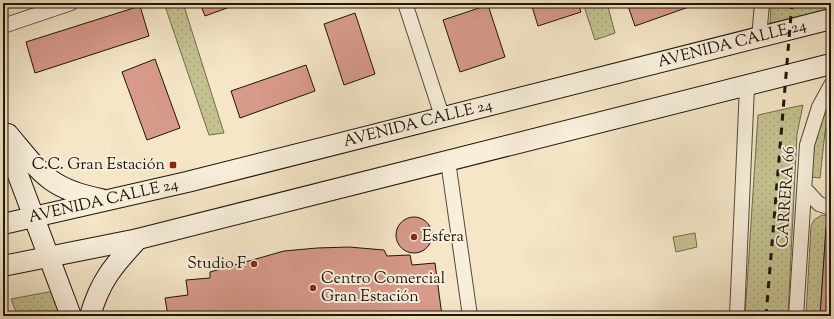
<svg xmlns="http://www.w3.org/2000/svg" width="834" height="319" viewBox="0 0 834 319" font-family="'Sorts Mill Goudy',serif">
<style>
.grass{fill:url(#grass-dots);stroke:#706c4e}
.pitch{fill:#c4c390;stroke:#706c4e}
.building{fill:#d79a8b;stroke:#1d150c}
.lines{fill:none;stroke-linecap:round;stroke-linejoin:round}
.street-casing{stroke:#53493b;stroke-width:16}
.secondary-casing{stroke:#1d150c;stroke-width:22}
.street{stroke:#f8efdb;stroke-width:14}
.secondary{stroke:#f8efdb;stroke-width:20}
.rail{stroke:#1d150c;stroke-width:3;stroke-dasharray:7 7;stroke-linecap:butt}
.poi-dot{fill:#8f2418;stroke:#f8efdb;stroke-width:1.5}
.labels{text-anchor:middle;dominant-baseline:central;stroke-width:4;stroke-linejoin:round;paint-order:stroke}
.street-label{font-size:16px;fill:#1d150c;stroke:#f8efdb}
.poi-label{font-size:16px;fill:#1d150c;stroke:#f8efdb;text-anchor:end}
</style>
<defs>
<pattern id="grass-dots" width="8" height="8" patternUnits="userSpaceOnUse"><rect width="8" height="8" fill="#c4c390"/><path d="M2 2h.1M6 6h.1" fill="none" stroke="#a8a77b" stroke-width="1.8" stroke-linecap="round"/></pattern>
</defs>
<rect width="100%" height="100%" fill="#f4e6c7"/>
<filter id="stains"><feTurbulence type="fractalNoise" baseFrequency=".005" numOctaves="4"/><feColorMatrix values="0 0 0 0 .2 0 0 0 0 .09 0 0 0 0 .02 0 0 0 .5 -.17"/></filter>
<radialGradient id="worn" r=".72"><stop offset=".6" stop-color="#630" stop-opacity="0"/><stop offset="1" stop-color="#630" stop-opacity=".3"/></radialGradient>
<path class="grass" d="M164 3H183L224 133 209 135Z
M583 3H607L615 33 595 40Z
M771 3H831V8L770 25Z
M825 104 831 105V113L825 132 820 178 811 177 815 140Z
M803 105 797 134 788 316H745L758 115Z
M822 215 831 216V228H826L820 316H806L811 226 814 220Z
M54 291 64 316H18L11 299Z"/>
<path class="pitch" d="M695 233 697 247 676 252 673 237Z"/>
<path class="building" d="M200 3H241L205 16Z
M531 3H578L581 12 538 26Z
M627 3H700L635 26Z
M488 5 505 57 460 72 443 20Z
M140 6 149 36 35 73 26 42Z
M355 13 375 74 344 85 324 24Z
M155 59 180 128 147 140 122 72Z
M306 65 315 91 240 118 231 91Z
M396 235a18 18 0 1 1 36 0a18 18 0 1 1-36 0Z
M826 228H831V316H820Z
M349 247 384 250 387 256 410 255 412 265 435 263 442 316H168L165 298 188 295 186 280 210 278V272L284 251 317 248Z"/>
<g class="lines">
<g class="street-casing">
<path id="street" d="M405 3 443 119
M3 26 71 3
M759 38 762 3
M448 161 470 316
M805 189 819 204 831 208
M737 316 747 86
M796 316 807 145 819 107 831 85"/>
</g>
<g class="secondary-casing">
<g id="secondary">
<path d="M8 134C41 173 49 189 101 199"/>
<path d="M3 135 71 316"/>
<path id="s1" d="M3 224 187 182 831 19"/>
<path d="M3 266 138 239 831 64"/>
<path d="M90 316C100 281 113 266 138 239"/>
</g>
</g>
<use href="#street" class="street"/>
<use href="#secondary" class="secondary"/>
<path class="rail" d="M766 316 792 3"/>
</g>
<g class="poi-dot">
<rect x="169" y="161" width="8" height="8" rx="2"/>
<circle cx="414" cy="237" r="4"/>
<circle cx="254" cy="264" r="4"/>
<circle cx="313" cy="288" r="4"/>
</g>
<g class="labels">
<g class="street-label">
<text stroke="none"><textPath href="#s1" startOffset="751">AVENIDA CALLE 24</textPath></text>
<text stroke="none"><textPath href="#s1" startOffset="427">AVENIDA CALLE 24</textPath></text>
<text transform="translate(787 197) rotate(-86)">CARRERA 66</text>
<text stroke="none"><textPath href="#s1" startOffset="103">AVENIDA CALLE 24</textPath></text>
</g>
<g class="poi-label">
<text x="165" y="165">C.C. Gran Estación</text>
<text x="422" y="237" text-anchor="start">Esfera</text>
<text x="246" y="264">Studio F</text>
<text x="321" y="279" text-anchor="start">Centro Comercial<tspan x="321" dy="18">Gran Estación</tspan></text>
</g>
</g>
<rect width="834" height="319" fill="none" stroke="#f4e6c7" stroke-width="16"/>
<rect x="4" y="4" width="826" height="311" fill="none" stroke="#1d150c" stroke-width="2"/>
<rect x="8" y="8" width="818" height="303" fill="none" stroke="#1d150c"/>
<rect width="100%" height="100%" filter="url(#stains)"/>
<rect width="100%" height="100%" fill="url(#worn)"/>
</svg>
